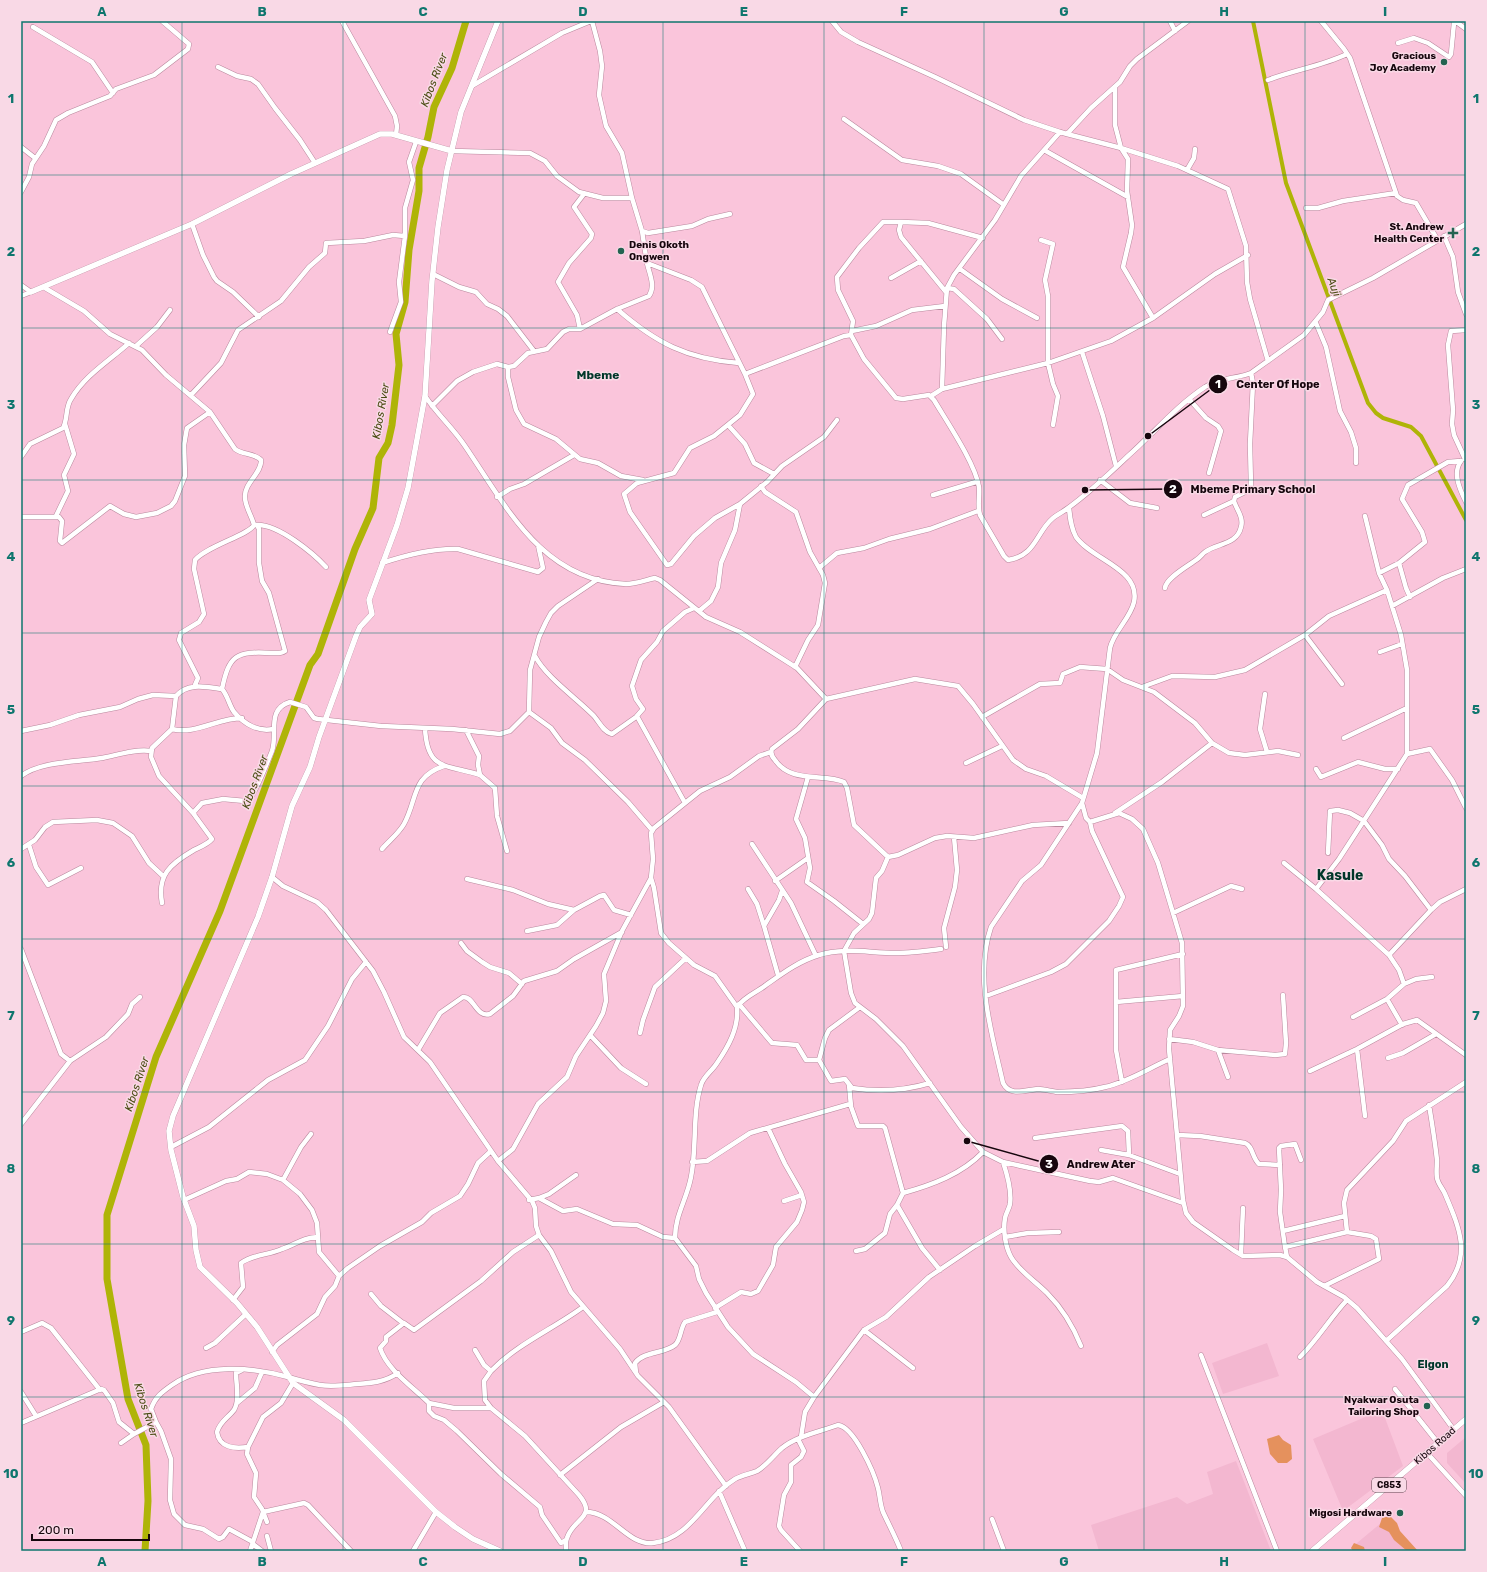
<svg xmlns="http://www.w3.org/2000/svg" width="1487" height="1572" viewBox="0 0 1487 1572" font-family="Rubik,sans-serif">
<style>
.built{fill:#f3b7d0}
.green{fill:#e5915d}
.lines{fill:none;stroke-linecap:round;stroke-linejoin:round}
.canal{stroke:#afb407;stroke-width:4}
.river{stroke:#afb407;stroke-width:7}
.minor-casing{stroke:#b9889d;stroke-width:5.5}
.major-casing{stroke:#b9889d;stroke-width:6}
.minor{stroke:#fff;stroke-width:4.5}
.major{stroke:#fff;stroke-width:5.5}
.grid{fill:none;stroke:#0f766e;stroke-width:1;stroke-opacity:0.55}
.poi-dot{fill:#236351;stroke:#f9d9e6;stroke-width:1.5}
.labels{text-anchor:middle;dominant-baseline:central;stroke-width:3;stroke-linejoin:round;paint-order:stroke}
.shield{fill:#f9d9e6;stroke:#5a454e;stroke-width:1}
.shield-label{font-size:9px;font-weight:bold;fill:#16060d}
.poi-label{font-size:10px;font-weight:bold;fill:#16060d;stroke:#f9d9e6;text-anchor:end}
.street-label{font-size:10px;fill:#16060d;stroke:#f9d9e6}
.water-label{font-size:11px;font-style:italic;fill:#494b12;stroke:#f9d9e6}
.neighbourhood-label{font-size:11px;font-weight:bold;fill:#00372a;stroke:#f9d9e6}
.quarter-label{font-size:12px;font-weight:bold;fill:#00372a;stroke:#f9d9e6}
.district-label{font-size:14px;font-weight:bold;fill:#00372a;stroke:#f9d9e6}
.leader{fill:none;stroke:#16060d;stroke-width:1.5}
.callout-dot{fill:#16060d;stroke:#f9d9e6;stroke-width:1.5}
.mark-label{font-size:12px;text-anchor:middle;font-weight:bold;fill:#fff}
.callout-label{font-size:11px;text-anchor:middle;font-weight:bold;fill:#16060d;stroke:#f9d9e6;stroke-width:3;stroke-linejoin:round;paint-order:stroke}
.neatline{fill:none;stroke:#0f766e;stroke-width:1.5}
.grid-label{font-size:13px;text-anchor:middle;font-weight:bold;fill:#0f766e}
</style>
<rect width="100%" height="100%" fill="#fac5db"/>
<path class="built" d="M1267 1343 1279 1376 1223 1394 1212 1363Z
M1382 1410 1403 1466 1343 1511 1313 1439Z
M1466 1437V1484L1447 1463V1453Z
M1236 1461 1271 1551H1099L1091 1525 1177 1497 1187 1504 1213 1494 1207 1472Z
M1381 1523 1408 1551H1354L1351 1548Z"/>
<path class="green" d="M1279 1435 1283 1440 1291 1445 1292 1459 1287 1463H1278L1270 1454 1267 1439Z
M1390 1516 1397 1523 1400 1531 1418 1551H1407L1394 1540 1389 1532 1379 1527 1382 1518Z
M1354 1543 1364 1547 1365 1551H1353L1351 1548Z"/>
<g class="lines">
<path class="canal" d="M1253 21 1286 183 1368 403 1376 413 1383 418 1411 427 1421 436 1466 520"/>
<path class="river" d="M145 1551 148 1501 146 1445 128 1399 107 1279V1215L156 1057 220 911 310 665 318 654 355 549 373 508 379 458 388 443 392 425 399 365 396 334 405 302 409 250 419 191V168L428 137 434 107 452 68 466 21"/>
<g class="minor-casing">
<path id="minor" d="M342 21 395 116 397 126 396 135
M592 21 600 51 602 66 599 95 606 126 622 153 632 198
M832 21 841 32 858 42 935 77 1024 120 1060 132
M1170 21 1175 31
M1321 21 1344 49 1350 58 1397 196 1403 200 1416 203 1437 239
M1455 21 1466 29
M33 27 92 62 113 93
M1398 43 1414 38 1428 43 1449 57 1451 54 1454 23
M218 67 237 76 251 79 258 84 275 108 300 140 315 163
M1268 80C1294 70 1322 66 1347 54
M472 86 562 33 591 21
M1115 87V125L1121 148 1128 159 1127 191 1132 225 1131 233 1123 267 1153 318
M844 119 902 160 938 166 961 174 1004 205
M1067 134 1121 148 1178 166 1228 189 1246 246 1247 282 1250 299 1268 361
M21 147 35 158
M1044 150 1128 197
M452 151 530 153 545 161 557 176 579 192 603 198H632L642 231 647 263 691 280 702 287 745 374 844 336 851 335 864 359 896 398 903 399 929 395 934 400C947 422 975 463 979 487 980 497 977 505 980 515L1004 556 1008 560C1036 556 1036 532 1053 518 1058 514 1063 512 1068 508 1089 493 1110 473 1128 456 1154 433 1176 406 1205 387 1218 378 1236 379 1251 373L1304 335 1323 312 1328 300 1373 278 1466 224
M1187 170 1194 158 1195 149
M21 192 29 177 32 164 44 146 56 120 68 113 110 96 116 89 154 75 188 49 189 44 162 21
M1306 208H1318L1343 201 1396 193
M192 224 203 255 214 277 217 281 233 292 259 317
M642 231 648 233 692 226 708 219 730 214
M1444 236 1453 257 1458 292 1466 314
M1041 240 1053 244 1045 280 1048 296V363L1053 384 1058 396 1053 425
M960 269 1002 299 1037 318
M433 274 459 287 476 292 487 304 498 309 507 316 534 351
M891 278 921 261
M21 285 31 292
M45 288 84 311 110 334 142 350 166 375 210 412 235 449C242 455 255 453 261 460 262 473 244 483 245 497 245 507 252 516 254 525H257L259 529V563L262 581 269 593 285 651C281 654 276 653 271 653 236 651 229 655 222 689
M947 288 954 289 987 319 1002 339
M946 292 901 237 899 230 901 222 928 223 983 238
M21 296 31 292
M617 309C656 343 687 359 739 363
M1316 323 1326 347 1340 411 1351 432 1356 448V463
M580 329 577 315 558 282 569 263 591 238 592 234 574 207 584 194
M852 331 876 326 912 310 945 306
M390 332 401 302 399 282 405 236V208L413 180 409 162 416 142
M851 335 853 321 838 290 837 277 859 248 883 222H901
M136 346 157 327 170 310
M1082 352 1103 416 1116 466
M508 367V377L516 410 524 424 556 439 580 459 598 463 621 476 643 480
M745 374 753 394 740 415 714 436 690 448 674 473 637 483 624 494 630 512 667 565 671 564 694 536 715 518 740 504 767 482 782 466 824 437 837 420
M942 389 944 326 947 288 954 275 995 220 1021 176 1060 132 1067 134 1091 108 1120 82 1130 66 1137 59 1188 21
M191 395 221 363 238 330 281 301 309 267 325 253 326 243 364 241 393 235 405 236
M425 396C437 414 453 428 465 446 506 506 542 581 626 584 636 584 646 580 655 578L660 580 706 617 740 632 797 668 826 699 798 729 772 749C770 754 772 757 775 760 791 784 825 773 844 782L847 788 854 825 888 857 898 855 935 838 947 836 974 838 1033 825 1069 823
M931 396 942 389 1048 363 1111 341 1153 318 1215 274 1248 255
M1189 399 1206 418 1218 426 1221 431 1209 473
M432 406 457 381 473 372 497 364 508 367 514 366 528 353 547 349 563 332 569 329H580L617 309 649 296C656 286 649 273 647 263
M728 425 745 444 754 463 774 474
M21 457 30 444 63 428C68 419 65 408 71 399 85 375 109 361 129 343
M1465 459 1454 435 1452 424 1453 410 1448 345 1451 331 1466 330
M1461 461C1452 473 1460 490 1466 502
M1100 480 1130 503 1157 508
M761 486 765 492 796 512 810 552 823 575 825 583 818 625 808 640 795 667
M933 495 976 482
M497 497 510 489 524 484 574 455
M1204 515 1234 501
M56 516 68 491 64 475 74 454 65 424
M1365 516 1379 573 1387 590 1401 635 1407 670V754L1339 859 1316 889 1389 955 1399 970 1404 984 1387 999 1402 1025
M21 517H59L62 521 60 541 62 543 110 506 124 514 136 517 157 513 171 506 175 501 185 476 184 445 187 428 210 412
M257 525C278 524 313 553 326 567
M382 563C406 555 432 548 458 549L538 572 543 568 538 545
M1399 563 1406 588 1410 597
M819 568 837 553 864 548 889 539 930 529 978 511
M1379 573 1399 563 1425 542 1422 532 1402 499 1408 485 1448 462 1461 461
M1165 588C1166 578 1188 566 1196 560 1200 558 1202 554 1205 552 1217 543 1237 545 1241 527 1244 517 1236 509 1234 501L1235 497 1247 491 1251 486 1250 444 1253 383 1251 373
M1392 606 1443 578 1466 569
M699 611 711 601 718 587 721 563 735 530 740 504
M1305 635 1342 684
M1380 652 1402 644
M535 656C546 677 575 697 593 715 599 721 603 732 612 734L636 717 643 709 636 699 632 686 641 660 657 642 663 631 685 612 694 608
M195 685 198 678 179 640 181 633 199 622 204 614 194 569 195 560C207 546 249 535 254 525
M1142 687 1172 676 1215 677 1245 670 1305 635 1329 616 1387 590
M1265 694 1260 729 1267 752
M826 699 915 679 958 686 973 704 1013 760 1026 769 1046 776 1083 798
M529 712 551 728 562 743 585 760 628 802 652 830
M982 717 1040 684 1060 683 1063 674 1080 667 1107 669 1123 680 1154 692 1195 723 1212 743 1229 753 1245 755 1278 751 1298 755
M638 718 685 803
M425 728C427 772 447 764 480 775
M172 729C195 735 218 718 242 718
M466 730 479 756 478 765 480 775 495 788 497 816 507 851
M21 731 50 725 79 715 120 707 138 699 153 695 176 696
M1344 738 1407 708
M771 752 759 756 730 777 700 791 654 828 651 833 653 859 651 878 654 888 661 933 669 943 694 965 715 976 737 1007C739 1028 728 1047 717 1063 712 1071 703 1077 701 1085 692 1114 697 1148 691 1177 687 1199 675 1215 675 1238L696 1266 699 1279 706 1293 728 1327 753 1354 796 1382 814 1397
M1407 754 1430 749 1452 780 1466 808
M966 763 1002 746
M1316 769 1321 777 1358 762 1385 769H1398
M21 776C41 761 78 762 102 758 118 755 134 749 151 751
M808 777 796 819 805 838 810 868 807 882 834 901 863 924
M1082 803 1041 865 1022 881 991 927C974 977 992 1034 1003 1083 1010 1097 1025 1090 1038 1089 1044 1089 1050 1091 1057 1092 1072 1092 1090 1091 1105 1087 1128 1082 1149 1068 1170 1059
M193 813 202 803 223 799 245 801 251 797C257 788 268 761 272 751 278 734 266 709 290 702L306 707 314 718 318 719 381 726 452 729 500 734 510 731 529 712 530 670 539 637 546 622 551 613 558 606 598 579
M1115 813 1162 782 1212 743
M1090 822 1119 813 1132 819 1143 829 1158 863 1182 943 1183 1006 1179 1016 1170 1030 1169 1049 1183 1200 1186 1213 1193 1222 1233 1250 1243 1256 1280 1255 1287 1257 1317 1282 1344 1297 1357 1308 1402 1359 1454 1430
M752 844 791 903 816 956
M29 845 36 867 48 885 81 868
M21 849 35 840 45 827 53 822 97 820 113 823 132 836 149 863 163 876
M382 849C389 841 399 833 404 824 418 798 411 777 444 766
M1328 853 1330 811 1338 810 1350 813 1364 821 1382 845 1389 859 1405 876 1431 910
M888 857 882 871 876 878 872 913 869 919 854 933 844 951 851 993 855 1003 876 1019 903 1046 961 1127 983 1152 1003 1162 1090 1181 1099 1182 1113 1178 1183 1203
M1284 863 1316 889
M272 877 283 886 317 902 326 910 373 971 384 992 404 1037 430 1062 498 1161 532 1201 535 1208 536 1226 539 1235 551 1251 571 1292 620 1349 638 1376 669 1407 726 1486
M467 879 513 890 548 904 574 910
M775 881 808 858
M748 889 757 904 764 926
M162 903C157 875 170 864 194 850 200 847 208 844 212 839L193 813 159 776 151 757 152 748 172 729 176 696C188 682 207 687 222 689 228 696 229 705 234 712 244 724 258 732 273 729
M1173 913 1231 886 1242 889
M527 931 557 925 574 910 600 896 604 895 614 910 631 915
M461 943 467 951 482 962 490 967 509 973 522 984
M946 947 944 928 955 887 957 870 954 837
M21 949 61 1054 70 1061
M1389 955 1431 910 1440 902 1466 889
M778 975 764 926 779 900 782 891
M1404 984 1416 979 1432 977
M986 996 1051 972 1066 964 1109 921 1119 906 1123 897 1092 831 1090 822 1086 818 1082 803 1097 753 1110 648C1114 631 1130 619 1134 602 1141 569 1092 560 1076 537 1071 528 1070 518 1069 508
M1116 1002V970L1183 954
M739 1004 772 1043 797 1045 806 1060H819
M737 1007C745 996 756 993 766 985 783 973 799 961 819 955 843 947 870 953 895 953 911 953 926 951 941 949
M860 1007 829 1030 825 1038 819 1060 831 1081 845 1079 852 1088C879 1092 904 1091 930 1083
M1353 1017 1387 999
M640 1033 643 1020 655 987 686 958
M590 1035 621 1068 646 1084
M1169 1039 1193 1042 1218 1050 1228 1077
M1357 1049 1365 1116
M418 1050 440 1013 463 997C474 996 476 1018 490 1014L513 996 524 981 557 971 574 959 622 932
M1218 1050 1275 1055 1285 1054 1286 1043 1283 995
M1388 1058 1403 1053 1436 1034
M1310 1071 1357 1049 1403 1024 1417 1020 1466 1055
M1122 1082 1116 1050V1002L1183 996
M849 1085 851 1106
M21 1124 70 1061 106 1037 128 1014 132 1004 140 997
M1177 1135 1200 1136 1245 1143C1253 1146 1252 1158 1259 1164L1280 1165
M1035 1138 1122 1126 1128 1131 1129 1155
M171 1147 209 1127 268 1080 305 1060 328 1026 352 979 366 962
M1101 1150 1129 1155 1180 1174
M498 1161 513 1149 538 1104 567 1077 576 1056 596 1026 603 1013 606 1001 604 974 622 931 651 878
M692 1162 707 1161 750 1133 850 1104 858 1126H883L885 1128 903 1193 897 1205 922 1248 940 1270
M1003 1162C1007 1174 1012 1190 1010 1204 1009 1209 1006 1213 1005 1218 1003 1230 1005 1246 1011 1257 1019 1271 1035 1281 1047 1293 1063 1309 1073 1326 1081 1346
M283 1180 301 1147 311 1134
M903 1193C932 1185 962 1174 983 1152
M539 1198 549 1194 576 1175
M184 1200 226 1181 237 1179 249 1172 267 1174 283 1180 300 1194 312 1210 317 1223 319 1252 339 1276
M529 1200 539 1198 563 1211 577 1209 613 1224 637 1225 663 1237 675 1238
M784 1201 802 1195
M1283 1231 1345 1216
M1347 1232 1344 1203 1347 1190 1393 1141 1406 1121 1466 1082
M539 1235 513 1252 481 1281 414 1330 404 1323 386 1337V1341L380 1348C387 1370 413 1387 429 1403V1411L434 1416 444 1420 457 1431 501 1474 540 1507 542 1515 561 1543 566 1540
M1005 1237 1028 1233 1059 1232
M1285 1247 1280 1212 1281 1190 1279 1148 1281 1146 1295 1144 1301 1160
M856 1251 865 1249 885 1233 890 1214 897 1205
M1241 1254 1243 1208
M1287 1257 1285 1247 1347 1232 1371 1236 1376 1239 1379 1259 1324 1286
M371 1294 381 1306 403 1323
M233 1300 243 1287 241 1263C254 1254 269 1255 282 1249 297 1244 301 1238 318 1237
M715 1308 741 1292 751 1294 758 1291 773 1265 776 1247 797 1222 802 1210 804 1202 801 1192 785 1164 768 1128
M864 1330 886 1317 929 1277 975 1246 1004 1229
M21 1332 42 1323 51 1328 100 1390
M1386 1341 1447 1286C1472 1255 1459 1227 1445 1194 1443 1189 1438 1184 1437 1178 1436 1172 1437 1166 1437 1160 1435 1142 1432 1123 1429 1105
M206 1348 215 1343 246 1314
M475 1350 484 1365 491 1371C517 1344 553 1329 583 1307
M272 1352 277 1345 317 1314 325 1297 335 1286 339 1276 348 1268 380 1246 422 1222 431 1213 460 1196 468 1184 478 1163 491 1151
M1201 1355 1277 1551
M1300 1357C1318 1339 1330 1318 1347 1300
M242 1370 236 1373C236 1384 240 1400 234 1410 228 1418 220 1421 217 1432 219 1448 235 1449 248 1447
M491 1371 484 1381 485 1400 491 1408 525 1436 579 1495C598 1518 573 1518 567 1538 565 1542 566 1547 566 1551
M636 1373 635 1363C644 1351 664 1354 675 1345 681 1340 680 1329 685 1322L717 1312
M1395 1389 1438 1443
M21 1392 36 1416
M237 1403 255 1388 262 1372
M429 1403 454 1408H491
M156 1422 161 1431 171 1459 170 1500 174 1514 185 1525 203 1529 219 1539 223 1537 229 1529 253 1542
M21 1423 101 1389 104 1390 113 1403 119 1422 134 1434
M801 1437 805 1412 814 1397 864 1330 913 1368
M798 1439 804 1451 801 1457 791 1465V1482L784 1495 779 1526 781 1530 800 1551
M121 1443 134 1434 156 1422 151 1409C155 1397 162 1392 172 1385 203 1363 253 1367 288 1377 298 1380 309 1383 320 1385 332 1387 345 1385 357 1384 372 1383 385 1382 398 1373
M1427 1453 1466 1496
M560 1475 621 1427 664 1402
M719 1491 745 1551
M263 1512 304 1503 308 1505 351 1551
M586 1512C613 1512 628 1546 653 1543 691 1539 705 1497 735 1479 742 1475 750 1474 757 1471 766 1466 774 1455 782 1448 797 1436 819 1432 838 1425 854 1427 874 1472 878 1488 880 1496 880 1504 883 1512 889 1525 896 1538 901 1551
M992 1519 1004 1551
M267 1522 262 1509 254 1497 256 1473 247 1454 248 1447 263 1417 281 1403 293 1383
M267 1536 271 1551
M253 1544 262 1551
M250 1551 263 1512
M413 1551 436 1512"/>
</g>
<g class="major-casing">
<path id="major" d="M498 21 461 112 447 170 438 227 432 281 425 396 408 488 397 525 369 600 372 614 360 627 356 636 319 737 310 767 292 806 272 877 258 917 173 1116 169 1131 171 1150 183 1197 194 1226 196 1250 200 1267 237 1303 257 1327 293 1383 344 1420 436 1512 455 1527 473 1539 500 1551
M31 292 192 224 291 174 380 134H392L452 151
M1312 1551 1466 1419"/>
</g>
<use href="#minor" class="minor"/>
<use href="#major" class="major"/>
</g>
<path class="grid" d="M182 21V1551M343 21V1551M503 21V1551M663 21V1551M824 21V1551M984 21V1551M1144 21V1551M1305 21V1551M21 175H1466M21 328H1466M21 480H1466M21 633H1466M21 786H1466M21 939H1466M21 1092H1466M21 1244H1466M21 1397H1466"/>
<g class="poi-dot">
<circle cx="1444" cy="62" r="4"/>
<path d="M1451 227h4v4h4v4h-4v4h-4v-4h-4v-4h4z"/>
<circle cx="621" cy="251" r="4"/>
<circle cx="1427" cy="1406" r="4"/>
<circle cx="1400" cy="1513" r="4"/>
</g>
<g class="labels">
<rect class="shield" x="1372" y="1478" width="34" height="14" rx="3"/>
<g class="shield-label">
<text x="1389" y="1485">C853</text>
</g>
<g class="poi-label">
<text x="1436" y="56">Gracious<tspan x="1436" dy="12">Joy Academy</tspan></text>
<text x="1444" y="227">St. Andrew<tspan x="1444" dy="12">Health Center</tspan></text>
<text x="629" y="245" text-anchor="start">Denis Okoth<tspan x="629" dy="12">Ongwen</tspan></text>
<text x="1419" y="1400">Nyakwar Osuta<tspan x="1419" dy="12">Tailoring Shop</tspan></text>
<text x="1392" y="1513">Migosi Hardware</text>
</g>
<g class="street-label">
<text transform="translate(1435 1446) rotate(-41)">Kibos Road</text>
</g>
<g class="water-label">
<text transform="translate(434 80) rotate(-69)">Kibos River</text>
<text transform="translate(1334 287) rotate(69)">Auji</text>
<text transform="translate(381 411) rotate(-80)">Kibos River</text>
<text transform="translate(255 782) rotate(-70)">Kibos River</text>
<text transform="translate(137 1084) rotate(-72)">Kibos River</text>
<text transform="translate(146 1410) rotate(72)">Kibos River</text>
</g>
<g class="neighbourhood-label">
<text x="1433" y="1364">Elgon</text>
</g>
<g class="quarter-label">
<text x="598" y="375">Mbeme</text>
</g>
<g class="district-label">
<text x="1340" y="875">Kasule</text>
</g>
</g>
<path class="leader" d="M1148 436L1218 384M1085 490L1173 489M967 1141L1049 1164"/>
<g class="callout-dot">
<circle cx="1148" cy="436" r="4"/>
<circle cx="1085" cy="490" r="4"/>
<circle cx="967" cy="1141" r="4"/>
<circle cx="1218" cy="384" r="10"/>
<circle cx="1173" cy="489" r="10"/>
<circle cx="1049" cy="1164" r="10"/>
</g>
<g class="mark-label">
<text x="1218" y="388">1</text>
<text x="1173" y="493">2</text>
<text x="1049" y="1168">3</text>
</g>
<g class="callout-label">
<text x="1278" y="388">Center Of Hope</text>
<text x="1253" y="493">Mbeme Primary School</text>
<text x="1101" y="1168">Andrew Ater</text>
</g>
<rect width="1487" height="1572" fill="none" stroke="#f9d9e6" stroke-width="44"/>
<path d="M32 1534v6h117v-6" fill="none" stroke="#16060d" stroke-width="2"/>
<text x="38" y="1534" font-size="12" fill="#16060d" stroke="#f9d9e6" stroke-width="3" paint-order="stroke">200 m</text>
<rect x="22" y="22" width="1443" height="1528" class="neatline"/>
<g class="grid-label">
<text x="102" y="16">A</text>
<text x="262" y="16">B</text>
<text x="423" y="16">C</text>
<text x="583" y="16">D</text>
<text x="744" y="16">E</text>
<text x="904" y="16">F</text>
<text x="1064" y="16">G</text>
<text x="1224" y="16">H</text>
<text x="1385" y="16">I</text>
<text x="11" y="103">1</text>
<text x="1476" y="103">1</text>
<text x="11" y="256">2</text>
<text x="1476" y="256">2</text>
<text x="11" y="409">3</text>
<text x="1476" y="409">3</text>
<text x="11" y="561">4</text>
<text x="1476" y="561">4</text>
<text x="11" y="714">5</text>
<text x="1476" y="714">5</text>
<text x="11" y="867">6</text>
<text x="1476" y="867">6</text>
<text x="11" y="1020">7</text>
<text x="1476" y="1020">7</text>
<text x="11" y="1173">8</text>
<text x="1476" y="1173">8</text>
<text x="11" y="1325">9</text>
<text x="1476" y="1325">9</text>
<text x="11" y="1478">10</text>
<text x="1476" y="1478">10</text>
<text x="102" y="1566">A</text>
<text x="262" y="1566">B</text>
<text x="423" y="1566">C</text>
<text x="583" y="1566">D</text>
<text x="744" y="1566">E</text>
<text x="904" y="1566">F</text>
<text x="1064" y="1566">G</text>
<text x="1224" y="1566">H</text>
<text x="1385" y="1566">I</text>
</g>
</svg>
